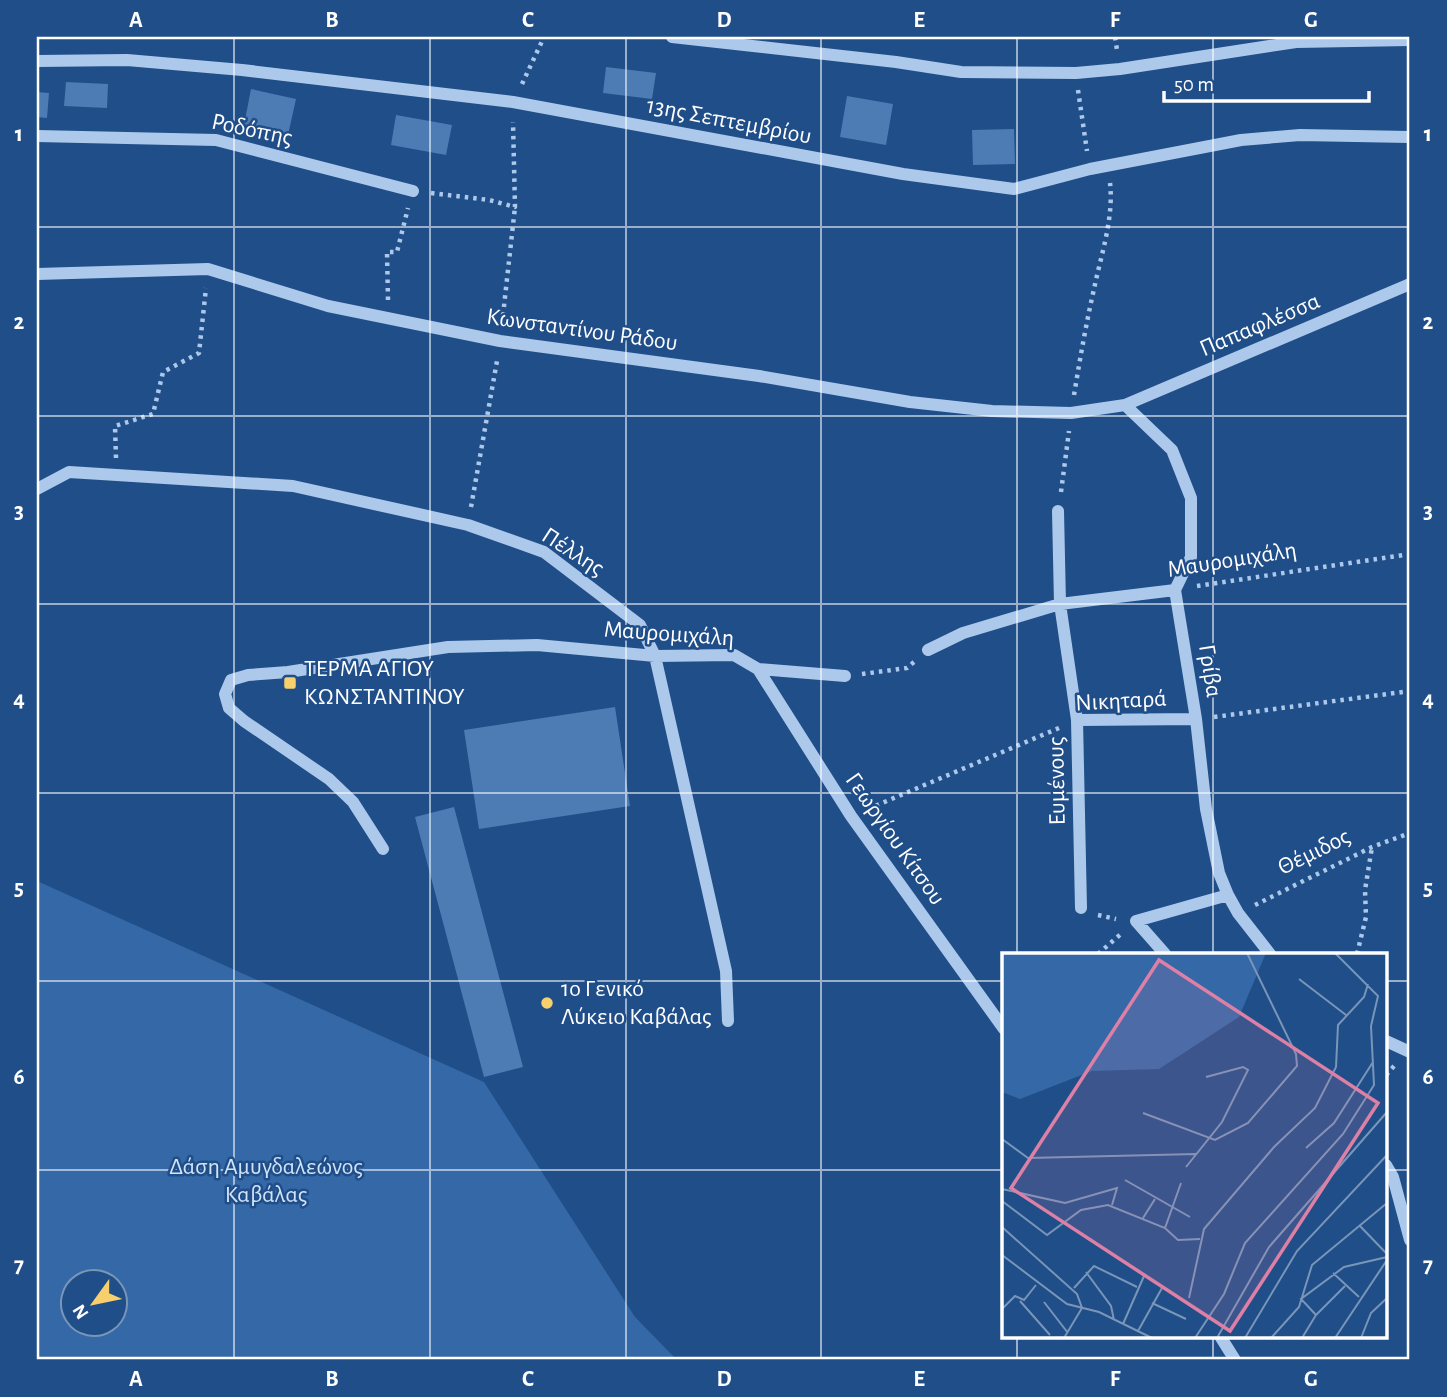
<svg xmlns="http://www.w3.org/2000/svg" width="1447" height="1397" viewBox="0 0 1447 1397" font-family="'Alegreya Sans',sans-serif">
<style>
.green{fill:#3468a7;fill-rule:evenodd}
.building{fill:#4d7bb3}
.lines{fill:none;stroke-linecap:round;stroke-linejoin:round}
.path{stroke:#acc9eb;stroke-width:4.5;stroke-dasharray:3.5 5;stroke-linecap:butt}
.minor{stroke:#acc9eb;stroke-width:12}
.grid{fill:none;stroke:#fff;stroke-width:2;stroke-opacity:0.55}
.poi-dot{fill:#f8cf6d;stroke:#204e89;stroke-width:2.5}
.labels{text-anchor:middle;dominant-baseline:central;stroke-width:5;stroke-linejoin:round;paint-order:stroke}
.street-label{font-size:24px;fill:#fff;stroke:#204e89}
.poi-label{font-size:24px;fill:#fff;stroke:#204e89;text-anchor:start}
.park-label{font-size:24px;fill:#d1e3f8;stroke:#204e89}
.inset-road{fill:none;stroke:#7995b8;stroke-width:2}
.view{fill:#dd80a5;fill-opacity:0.15;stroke:#dd80a5;stroke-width:3.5}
.inset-edge{fill:none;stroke:#fff;stroke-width:3.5}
.neatline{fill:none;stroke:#fff;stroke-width:2.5}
.grid-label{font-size:23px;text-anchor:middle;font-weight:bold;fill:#fff}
</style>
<rect width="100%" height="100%" fill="#204e89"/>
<path class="green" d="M37 881 484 1082 635 1317 677 1360H37ZM74 1282H116V1324H74Z"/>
<path class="building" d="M606 67 656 73 652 99 603 93Z
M66 82 108 84 107 108 64 106Z
M251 89 296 99 288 135 244 125Z
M37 92 49 93 47 118 37 117Z
M847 96 893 104 886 145 840 137Z
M396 115 452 125 446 155 391 145Z
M1014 129 1015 164 973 165 972 130Z
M615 707 630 806 479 829 464 730Z
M454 807 523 1067 484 1077 415 817Z"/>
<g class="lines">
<path class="path" d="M1115 37 1117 50
M522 84 544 37
M1078 90 1087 151
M431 193 489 200 515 207 513 122
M388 300 387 252H397L408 208
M502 324 515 207
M1074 395C1080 359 1086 324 1094 289 1101 255 1114 218 1110 183
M116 458 115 426 153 414 163 372 199 353 206 288
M1061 492 1069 431
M471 507 497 361
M1197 586 1410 554
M862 674 907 668 914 662
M1214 717 1410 691
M868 809 1059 728
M1255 905 1372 847 1410 833
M1098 915 1116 919
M1098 954 1122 933
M1357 954 1366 917 1365 890 1372 847
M1386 1075 1395 1065"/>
<path class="minor" d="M672 37 896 62 961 72 1076 73 1120 69 1296 42 1410 40
M37 61 127 60 242 70 513 102 903 174 1014 189 1090 169 1241 140 1300 135 1410 137
M37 136 216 140 413 191
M37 274 208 269 328 306 500 341 759 376 910 402 992 411 1071 413 1125 405 1410 284
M1125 405 1172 450 1191 498V557L1175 590 1196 719 1206 809 1219 873 1228 895 1238 913 1270 954
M37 489 69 472 293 486 468 525 544 552 640 625 655 656 726 971 728 1021
M1058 511 1060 604 1077 720 1081 908
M928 650 963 633 1060 604 1175 590
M758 669 851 816 1004 1029
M1077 720 1196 719
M383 849 353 802 329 779 244 721 229 708 225 694 231 680 248 675 288 672 448 647 537 645 655 656 734 655 758 669 845 676
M1165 954 1136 921 1228 895
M1386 1041 1410 1052
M1386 1165 1393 1177 1410 1240
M1220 1336 1235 1360"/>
</g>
<path class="grid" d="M234 37V1360M430 37V1360M626 37V1360M821 37V1360M1017 37V954M1213 37V954M37 227H1410M37 416H1410M37 604H1410M37 793H1410M37 981H1004M1386 981H1410M37 1170H1004M1386 1170H1410M1017 1336V1360M1213 1336V1360"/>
<g class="poi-dot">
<rect x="283" y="676" width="14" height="14" rx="3.5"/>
<circle cx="547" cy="1003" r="7"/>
</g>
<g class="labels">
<g class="street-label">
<text transform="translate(729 121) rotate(11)">13ης Σεπτεμβρίου</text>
<text transform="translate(252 130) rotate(12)">Ροδόπης</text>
<text transform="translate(1260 325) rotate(-23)">Παπαφλέσσα</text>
<text transform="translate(582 330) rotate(8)">Κωνσταντίνου Ράδου</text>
<text transform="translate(573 552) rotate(33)">Πέλλης</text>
<text transform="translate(1232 560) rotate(-9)">Μαυρομιχάλη</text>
<text transform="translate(669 634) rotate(4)">Μαυρομιχάλη</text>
<text transform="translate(1210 671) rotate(81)">Γρίβα</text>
<text transform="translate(1121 701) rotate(-3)">Νικηταρά</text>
<text transform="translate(1057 781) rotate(-91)">Ευμένους</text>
<text transform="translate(895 839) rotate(55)">Γεωργίου Κίτσου</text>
<text transform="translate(1314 852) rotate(-26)">Θέμιδος</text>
</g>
<g class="poi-label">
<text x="304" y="669">ΤΕΡΜΑ ΑΓΙΟΥ<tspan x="304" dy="28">ΚΩΝΣΤΑΝΤΙΝΟΥ</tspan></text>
<text x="561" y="989">1ο Γενικό<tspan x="561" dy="28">Λύκειο Καβάλας</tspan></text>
</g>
<g class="park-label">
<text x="266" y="1167">Δάση Αμυγδαλεώνος<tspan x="266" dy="28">Καβάλας</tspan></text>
</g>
</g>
<g transform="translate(1002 953)">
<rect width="385" height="385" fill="#204e89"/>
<path d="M0 0H264L237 64 157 116 90 118 18 146 0 139Z" fill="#3468a7"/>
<path class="inset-road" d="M297 26 344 62M141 160 213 187 246 170 295 113 294 101 245 0M0 186 26 205 194 201M304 195 332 170 371 109M184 214 220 169 246 117 241 114 204 124M123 227 188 264M0 236 63 250 115 235 110 252M0 248 45 282 79 257 106 252 163 275 176 287 198 286M141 265 153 246M357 272 385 301M0 274 75 341 80 355 62 385M163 275 179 230M0 302 65 351 97 359 150 385M84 319 109 353 112 367M331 320 357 344M72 335 92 313 135 334M187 345 202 276 272 194 313 155 334 114 336 72 362 44 366 31M18 348 48 382M42 349 66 380M150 350 184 366M0 356 13 343 22 347 34 332M314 362 343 333M121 371 142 323M136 378 160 335M193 385 222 341 243 290 341 181 372 132 369 73 376 43 333 0M215 385 267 294 385 159M243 385 295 298 385 202M269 385 297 354 310 312 385 250M300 385 314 362 299 346 342 314 385 304M333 385 385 307M359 385 369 360 385 345"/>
<path class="view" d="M157 7 376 150 228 378 9 235Z"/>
<rect width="385" height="385" class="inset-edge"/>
</g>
<rect width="1447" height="1397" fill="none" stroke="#204e89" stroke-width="77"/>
<g transform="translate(94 1303) rotate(237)"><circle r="33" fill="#204e89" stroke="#7995b8" stroke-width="2"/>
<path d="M0-5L12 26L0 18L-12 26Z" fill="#f8cf6d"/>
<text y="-10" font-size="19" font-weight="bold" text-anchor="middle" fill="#ffffff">N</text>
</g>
<path d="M1164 91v10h205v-10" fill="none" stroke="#ffffff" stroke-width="3.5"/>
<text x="1174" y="91" font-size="21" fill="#ffffff" stroke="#204e89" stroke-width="5" paint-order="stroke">50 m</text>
<rect x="38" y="38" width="1370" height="1320" class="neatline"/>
<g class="grid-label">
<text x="136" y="27">A</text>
<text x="332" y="27">B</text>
<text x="528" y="27">C</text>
<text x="724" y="27">D</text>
<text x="919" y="27">E</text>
<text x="1115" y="27">F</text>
<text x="1311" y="27">G</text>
<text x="19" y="141">1</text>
<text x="1428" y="141">1</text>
<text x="19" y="329">2</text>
<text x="1428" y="329">2</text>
<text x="19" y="518">3</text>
<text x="1428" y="518">3</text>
<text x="19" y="706">4</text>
<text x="1428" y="706">4</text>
<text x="19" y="895">5</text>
<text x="1428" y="895">5</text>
<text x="19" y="1084">6</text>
<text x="1428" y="1084">6</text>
<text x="19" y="1272">7</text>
<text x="1428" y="1272">7</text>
<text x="136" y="1386">A</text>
<text x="332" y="1386">B</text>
<text x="528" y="1386">C</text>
<text x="724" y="1386">D</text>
<text x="919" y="1386">E</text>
<text x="1115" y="1386">F</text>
<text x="1311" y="1386">G</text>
</g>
</svg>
